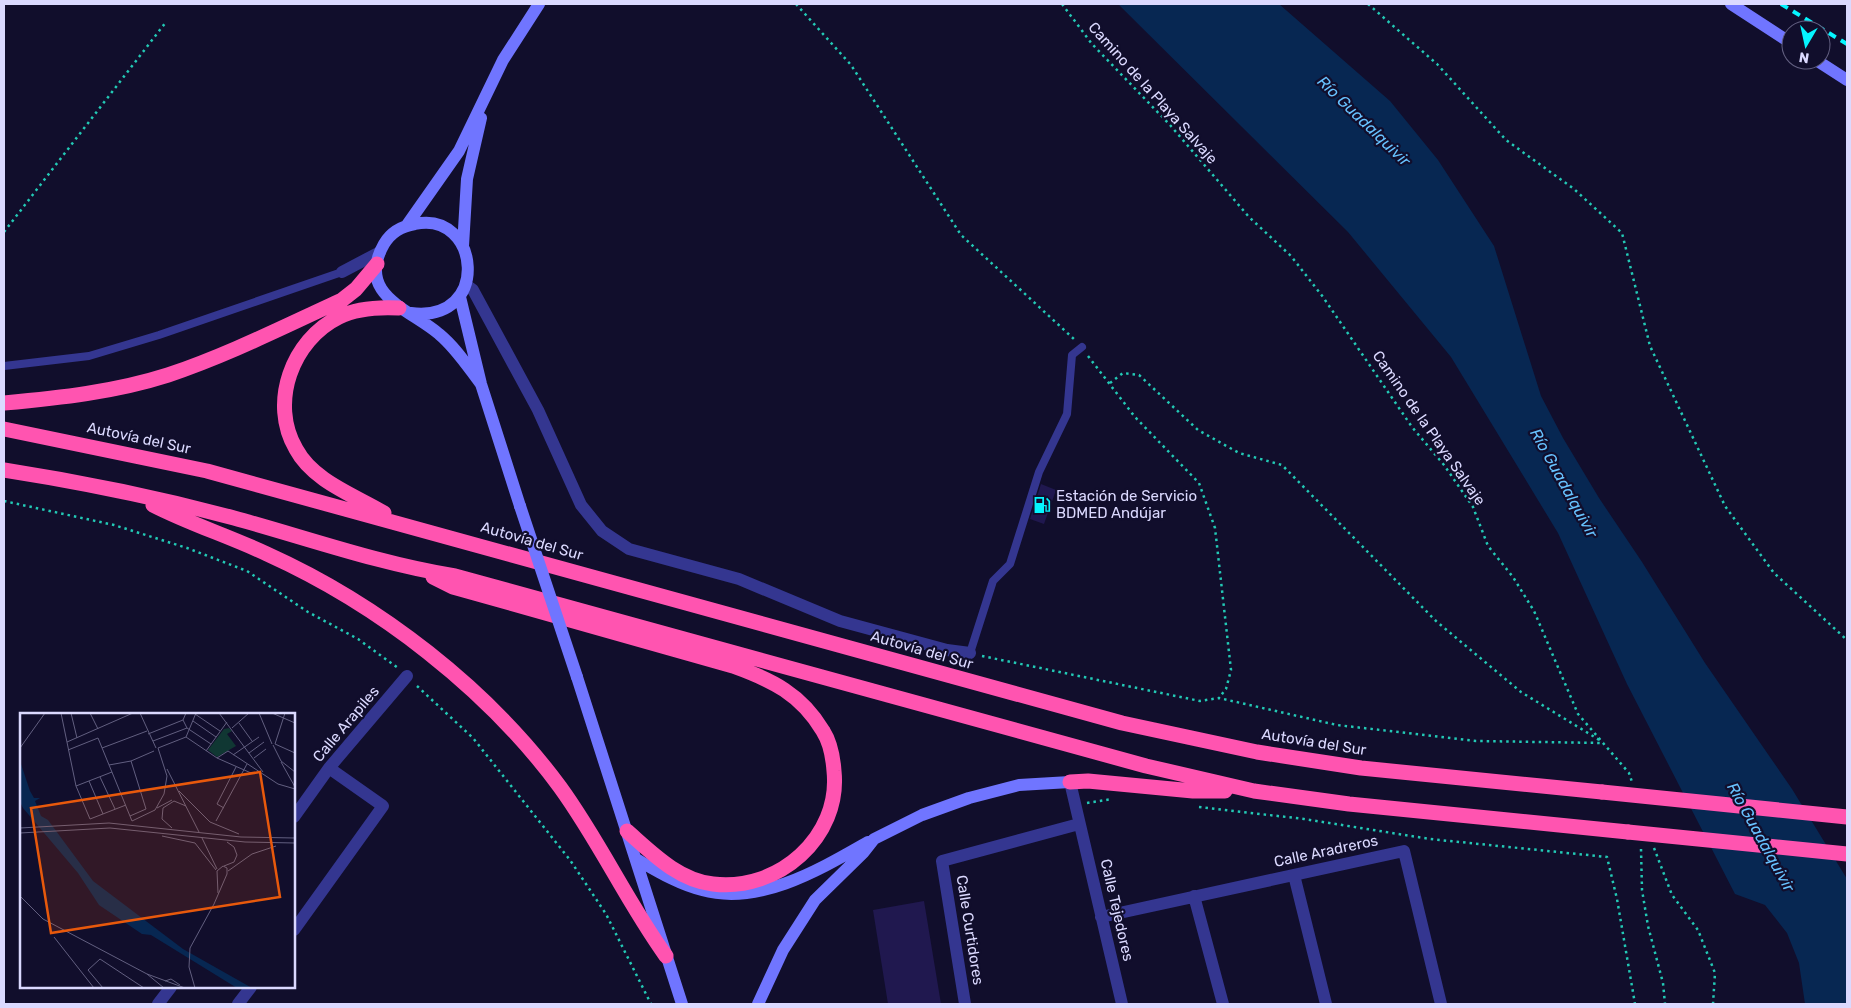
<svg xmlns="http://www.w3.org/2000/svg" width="1851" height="1008" viewBox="0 0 1851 1008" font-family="Rubik,sans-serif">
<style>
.water{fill:#072752}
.building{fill:#20184f}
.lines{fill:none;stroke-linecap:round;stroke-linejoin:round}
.path{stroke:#23c9b5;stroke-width:2.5;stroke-dasharray:2.5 4;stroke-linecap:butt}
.lane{stroke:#343690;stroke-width:8}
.street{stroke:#343690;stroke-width:12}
.secondary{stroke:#7075ff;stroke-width:12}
.highway{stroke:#ff54b0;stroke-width:15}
.rail{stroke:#05f5ff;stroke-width:4;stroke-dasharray:8 6;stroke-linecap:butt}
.secondary-bridge{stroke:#7075ff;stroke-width:12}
.highway-bridge{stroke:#ff54b0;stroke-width:15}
.labels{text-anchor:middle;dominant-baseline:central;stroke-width:4.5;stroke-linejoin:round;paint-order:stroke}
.street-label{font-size:15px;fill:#dbd9ff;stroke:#110e2c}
.poi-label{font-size:15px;fill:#dbd9ff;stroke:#110e2c;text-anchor:start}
.water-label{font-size:16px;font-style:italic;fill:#67c2ff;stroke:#110e2c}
.inset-road{fill:none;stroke:#625f80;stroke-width:1}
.view{fill:#e8590c;fill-opacity:0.15;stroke:#e8590c;stroke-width:2.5}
.inset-edge{fill:none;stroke:#dbd9ff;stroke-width:2.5}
</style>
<rect width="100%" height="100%" fill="#110e2c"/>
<path class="water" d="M1118 4H1279L1390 101 1438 160 1494 246 1541 396 1563 438 1599 498 1642 562 1705 663 1792 789 1847 879V1004H1805L1799 963 1787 933 1765 905 1735 894 1627 684 1558 533 1451 357 1348 232Z"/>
<path class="building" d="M1041 484 1056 490 1044 524 1030 519Z
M924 901 941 1004H888L873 910Z"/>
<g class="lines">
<path class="path" d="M796 4 851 65 961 235 1075 340
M1062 4 1092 44 1170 125 1249 217 1291 256 1323 297 1412 427 1444 465 1473 507 1488 546 1513 577 1534 611 1578 714 1629 773 1632 782
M1368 4 1437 64 1506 140 1574 189 1622 233 1650 346 1725 506 1774 573 1847 640
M4 232 166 22
M1088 356 1135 417 1199 483 1215 528 1231 670 1226 689 1219 698
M1110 383 1123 373 1139 375 1198 430 1239 453 1282 465 1436 621 1521 692 1601 741
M4 501 114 525 187 548 247 571 308 612 358 639 398 668
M982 656 1200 701 1219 698 1337 725 1476 741 1604 743
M417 686 473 738 570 860 606 914 651 1004
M1087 803 1112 799
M1199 807 1304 819 1430 839 1607 857 1617 899 1635 1004
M1654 848 1672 895 1698 930 1715 973 1713 1004
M1641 849 1642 890 1648 926 1663 983 1665 1004"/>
<path class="lane" d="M4 366 89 356 159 335 342 272
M970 653 993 581 1010 564 1039 472 1067 414 1072 355 1082 347"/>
<path class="street" d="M342 272 380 252
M466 285 473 290 538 410 581 505 602 531 629 549 739 579 840 621 947 650 970 653
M1070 782 1122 1004
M294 817 329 768 407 676
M1294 875 1326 1004
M1194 896 1223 1004
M1101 917 1404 851 1441 1004
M294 930 383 806 329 768
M158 1004 171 987
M238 1004 251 987
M965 1004 942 861 1079 824"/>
<path class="secondary" d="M1731 4 1791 43
M1816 60 1847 80
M407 225 459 151 503 60 539 4
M463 246 467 179 481 118
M460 297 481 384 520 506
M411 313C492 323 480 210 415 224 403 226 391 232 384 244 355 295 410 309 439 334 456 348 468 367 481 384
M577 677 682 1004
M636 859C657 871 678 884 702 890 759 906 819 870 868 842
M758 1004 783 950 815 900 863 853 874 839 922 815 969 798 1019 785 1070 782"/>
<path class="highway" d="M4 403C59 398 115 392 168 375 228 355 285 326 342 300L356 289 377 264
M4 429 207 471 1122 723 1257 752 1361 768 1602 792
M4 470C81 482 159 498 234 518 307 538 380 564 455 576L1146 766 1254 791 1349 804 1628 832
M153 505C190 524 229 536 267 554 378 604 488 689 560 787 600 842 627 902 666 956
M384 513C354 495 313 481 296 449 269 403 292 340 339 317 357 308 379 307 399 308
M433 577 453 587 733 666C772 680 801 694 823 731 830 742 833 757 834 771 841 837 778 892 713 884 678 880 652 853 627 831
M1070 782 1088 781 1193 791H1225"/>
<path class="rail" d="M1781 4 1847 44"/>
<path class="secondary-bridge" d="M520 506 577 677"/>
<path class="highway-bridge" d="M1602 792 1847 817
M1628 832 1847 854"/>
</g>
<defs>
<g id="fuel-bare" transform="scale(1.35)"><path d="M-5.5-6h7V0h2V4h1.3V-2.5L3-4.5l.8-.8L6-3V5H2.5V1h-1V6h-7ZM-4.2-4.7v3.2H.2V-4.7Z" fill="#05f5ff" stroke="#110e2c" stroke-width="2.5" paint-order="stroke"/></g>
</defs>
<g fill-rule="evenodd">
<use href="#fuel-bare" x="1042" y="505"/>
</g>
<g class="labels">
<g class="street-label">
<text transform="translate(1153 93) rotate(48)">Camino de la Playa Salvaje</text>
<text transform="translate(1429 428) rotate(55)">Camino de la Playa Salvaje</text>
<text transform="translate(139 438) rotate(12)">Autovía del Sur</text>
<text transform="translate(532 541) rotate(16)">Autovía del Sur</text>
<text transform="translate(922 650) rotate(16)">Autovía del Sur</text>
<text transform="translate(346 724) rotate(-50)">Calle Arapiles</text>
<text transform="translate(1314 742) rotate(9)">Autovía del Sur</text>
<text transform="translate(1326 851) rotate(-12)">Calle Aradreros</text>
<text transform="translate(1117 910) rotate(77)">Calle Tejedores</text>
<text transform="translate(970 930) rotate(81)">Calle Curtidores</text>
</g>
<g class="poi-label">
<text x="1056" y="496">Estación de Servicio<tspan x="1056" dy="17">BDMED Andújar</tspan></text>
</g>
<g class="water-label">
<text transform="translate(1364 121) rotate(44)">Río Guadalquivir</text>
<text transform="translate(1564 483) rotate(61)">Río Guadalquivir</text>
<text transform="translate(1761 837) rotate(61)">Río Guadalquivir</text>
</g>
</g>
<g transform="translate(20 713)">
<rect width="275" height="275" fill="#110e2c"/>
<path d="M209 15 212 18 207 21 216 33 197 44 188 37 204 16Z" fill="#103733"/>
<path d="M0 48 10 78 14 85H20L15 88 21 103 28 107 73 168 163 236 232 275H217L131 222 122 221 79 192 58 160 3 95 0 89Z" fill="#072752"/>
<path class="inset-road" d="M41 0 56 73 70 106 106 92M51 0 57 25M70 0 78 16M120 0 136 35M199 0 243 59M239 0 252 31M252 0 275 10M175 1 200 18M163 7 167 15 191 31M173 8 196 24M219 10 232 28M212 15 229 0M128 21 163 7 166 0M166 24 197 45 231 60M133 28 167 15M47 29 113 0M255 31 265 0M255 31 275 40M253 32 261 48 275 59M0 35 25 0M82 35 127 18M138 35 166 24 176 0M48 37 78 25 112 108 135 97 144 81 147 63 138 35M186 38 207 9M229 40 244 29M213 42 239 24M197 45 208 38 258 71 275 76M234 45 246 36M261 49 275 74M89 52 111 48 134 38M147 56 179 119M80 64 95 96M69 68 83 101M56 73 92 59M159 78 190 109 219 121M137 95 152 87M204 95 197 91 216 54M110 103 126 96 111 48M196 108 227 51M0 115 89 110 221 124 275 125M152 115 142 106 143 95 154 88 166 93M0 120 90 115 225 129 275 130M142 123 175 130 196 157M182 125 197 156M204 153 214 149 217 142 214 134 207 129M208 158 232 141 256 133M0 183 23 206 127 261 165 275M34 224 74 275M127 261 144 275M145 268 151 266 160 272M83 275 68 257 80 246 124 275M175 275 169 254 170 235 194 191 207 161V155L203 153 197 158 198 180"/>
<path class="view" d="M240 59 260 184 31 220 11 95Z"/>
<rect width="275" height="275" class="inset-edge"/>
</g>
<rect width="1851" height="1008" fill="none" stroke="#dbd9ff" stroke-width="10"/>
<g transform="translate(1806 45) rotate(189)"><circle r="24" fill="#110e2c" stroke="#625f80"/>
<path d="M0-4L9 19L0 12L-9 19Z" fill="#05f5ff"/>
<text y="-8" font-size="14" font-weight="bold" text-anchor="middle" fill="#dbd9ff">N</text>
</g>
</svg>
